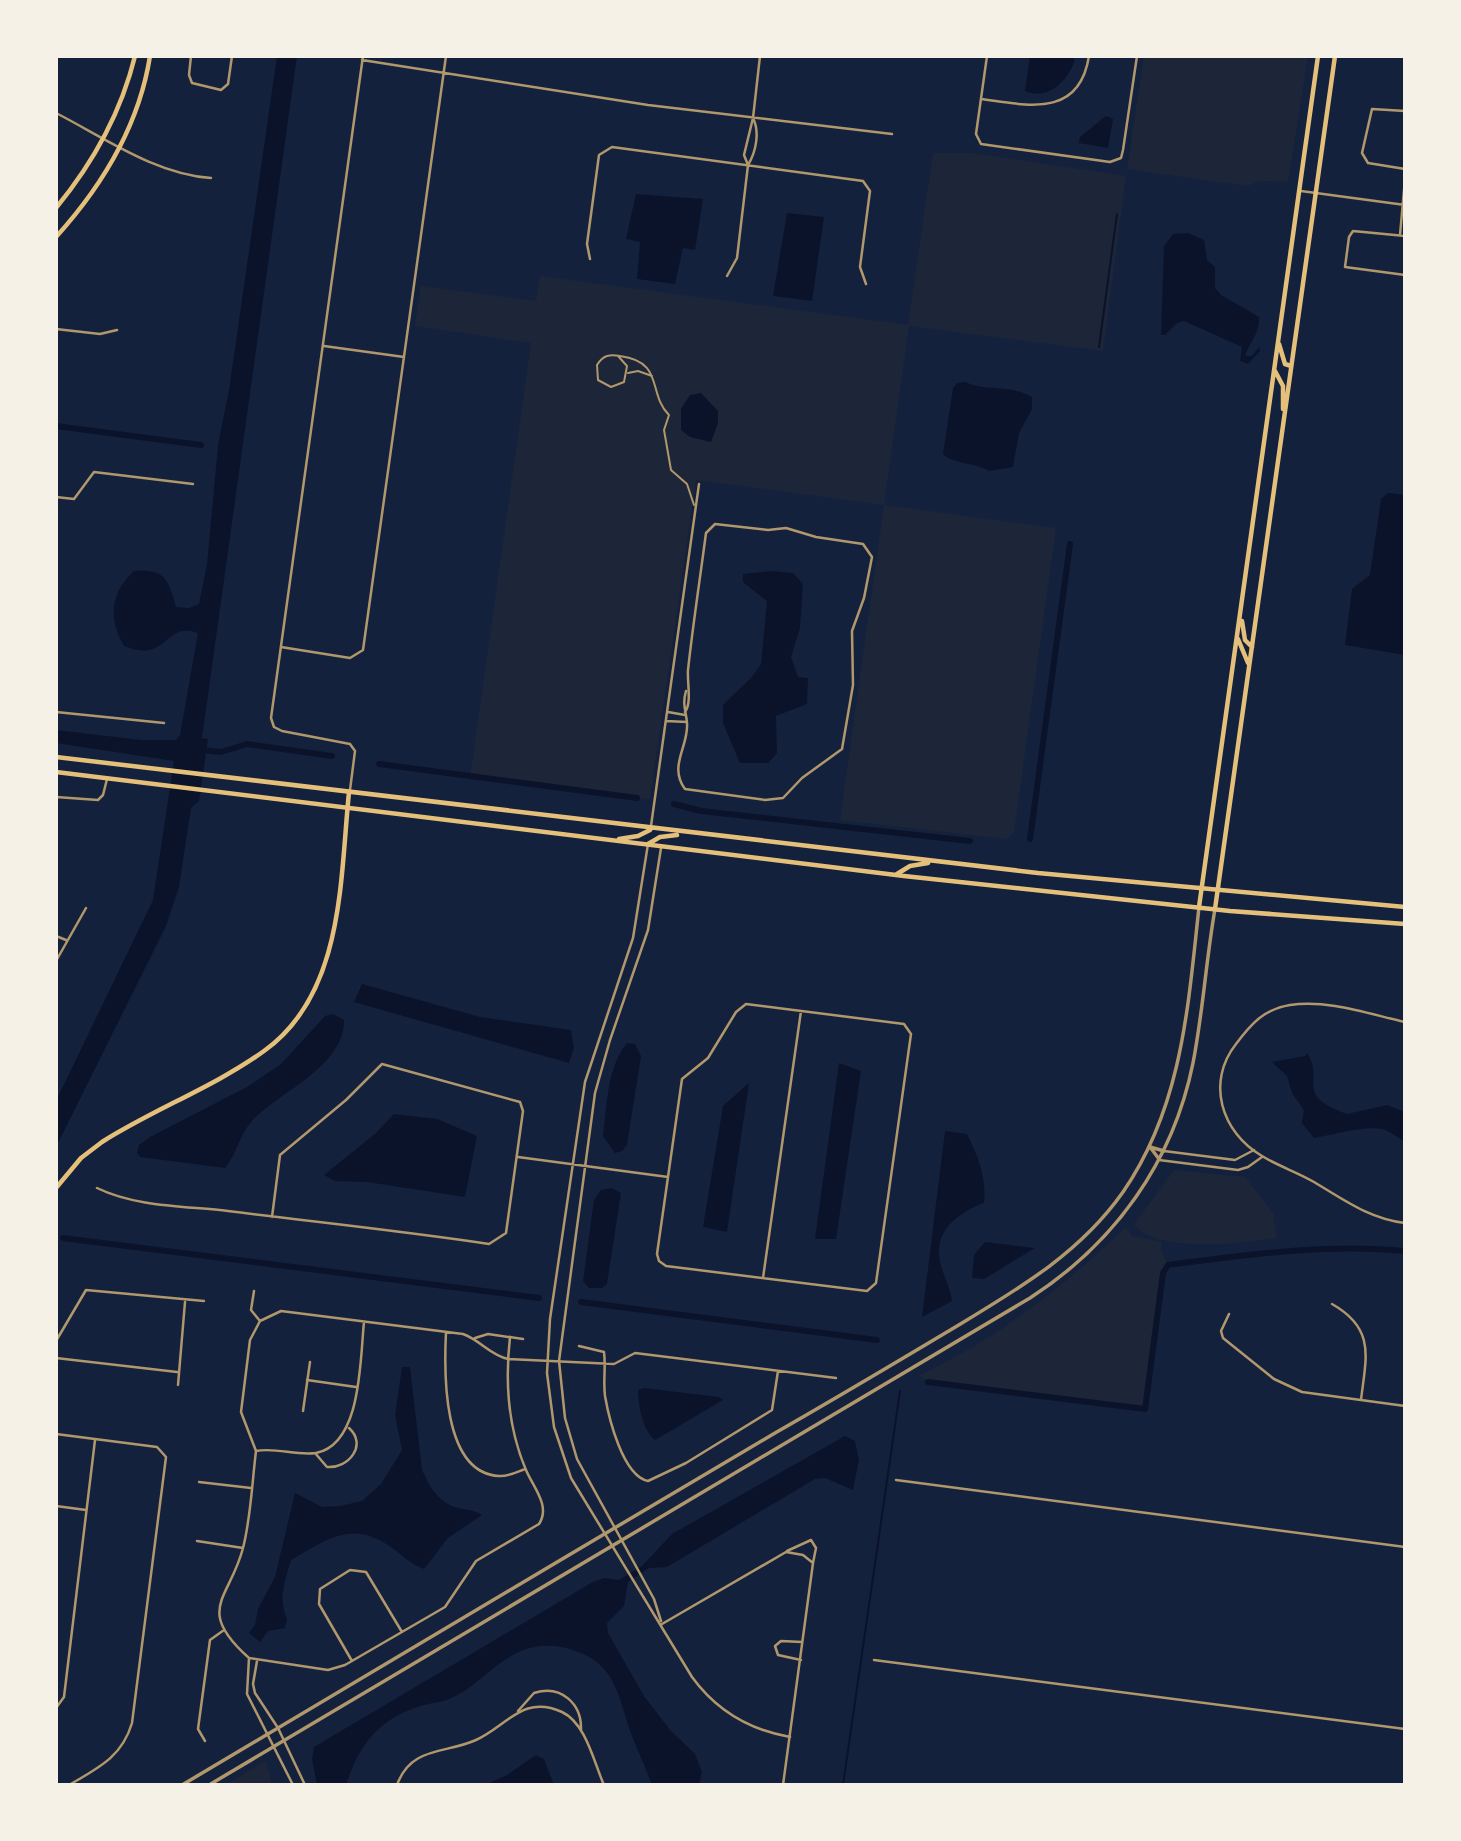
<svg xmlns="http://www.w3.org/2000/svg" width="1461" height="1841" viewBox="0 0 1461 1841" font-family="'IBM Plex Sans',sans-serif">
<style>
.green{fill:#1d2539}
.water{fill:#0b132b}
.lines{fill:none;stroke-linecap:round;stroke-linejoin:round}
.stream{stroke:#0b132b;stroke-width:2}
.canal{stroke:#0b132b;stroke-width:6}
.service{stroke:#b1986c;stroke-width:2}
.minor{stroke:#b1986c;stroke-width:2.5}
.tertiary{stroke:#b1986c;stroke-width:3.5}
.secondary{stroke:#e5c07b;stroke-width:4.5}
.primary{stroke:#e5c07b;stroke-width:4.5}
</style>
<rect width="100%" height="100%" fill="#14213d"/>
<path class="green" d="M1144 56H1308L1288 182 1260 181 1247 186 1127 169Z
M933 153H972L1126 176 1103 351 909 326 884 505 1056 528 1014 832 1006 839 840 820 884 505 696 480 650 799 470 778 531 343 415 326 421 286 536 301 540 276 908 325Z
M1174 1170 1245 1177 1273 1213 1277 1238C1244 1243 1155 1254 1134 1224Z
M1126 1227 1132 1236 1162 1242 1161 1250 1168 1265 1163 1273 1145 1409 928 1382 919 1375C997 1340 1065 1285 1126 1227Z
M266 1761 272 1785H225Z"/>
<path class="water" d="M277 56H297L202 738 208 739 199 801 191 808 179 887 166 926 56 1147V1101L153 900 174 761 56 743V730L141 740H176L180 735 198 633C162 621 170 664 124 646 108 618 110 593 134 571 165 569 168 578 176 607L189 608 199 604 207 565 218 445 229 390Z
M1030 56H1070L1075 60C1068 81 1048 101 1025 91Z
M1106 116 1113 119 1108 148 1079 143 1080 137Z
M636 194 703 199 695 250 683 248 675 284 637 279 640 242 626 239Z
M787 213 824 217 812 301 773 296Z
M1188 233 1204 240 1207 260 1215 267V288L1221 295 1259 317C1260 334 1249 342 1245 356H1252L1259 347 1260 351 1248 364 1240 361 1242 347 1184 321 1177 323 1165 335H1161L1164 246 1173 234Z
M965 382C986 392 1010 384 1032 397V409L1019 433 1013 467 989 471C975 462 954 465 943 454L953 388 957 383Z
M701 393 718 411V423L711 442 690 437 681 430V409L690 395Z
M1388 493 1405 495V655L1345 645 1352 589 1370 575 1381 499Z
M772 571 793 573 803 584 800 628 791 657 798 677 808 678 807 704 776 716 777 753 768 763H740L723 723V705L751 678 761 664 767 601 743 582V574Z
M362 984 480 1017 571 1030 574 1048 569 1063 354 1002Z
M333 1014 344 1020C345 1067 277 1093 252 1121 239 1135 237 1154 225 1168L140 1157 137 1153 139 1145 150 1137 247 1087 281 1064 325 1016Z
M627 1043 635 1044 641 1056 627 1145 622 1151 615 1153 603 1136C607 1106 607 1067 627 1043Z
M1307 1053C1326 1082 1292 1094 1347 1114L1387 1105 1405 1112V1142C1399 1138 1392 1133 1385 1130 1368 1124 1332 1135 1314 1138L1302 1123 1304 1110 1292 1093 1287 1076 1272 1062 1305 1056Z
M839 1063 861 1071 836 1239H815Z
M749 1083 727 1232 703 1227 723 1106Z
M394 1114 437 1119 477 1136 465 1197 367 1182 335 1181 324 1175 375 1134Z
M945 1131 967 1134C978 1155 987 1180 984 1203 962 1211 938 1227 939 1253 939 1269 950 1284 952 1301L922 1317Z
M612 1188 621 1193 607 1284 602 1288H589L583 1281 594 1200 601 1190Z
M985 1242 1035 1248 984 1279 972 1278 974 1255Z
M402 1367H410L422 1470C429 1485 438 1502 455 1507 465 1510 473 1509 482 1515L448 1538 424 1569C407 1563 399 1551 383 1542 347 1521 322 1543 291 1560 285 1581 278 1598 287 1619L285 1628 268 1631 260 1642 249 1633 255 1625 258 1609 275 1577 295 1493 322 1507 340 1506 362 1501 381 1484 402 1450 395 1415Z
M644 1388 719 1397 723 1400 655 1440C643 1431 638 1405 638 1390Z
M845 1436 855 1441 859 1460 853 1490 825 1478 815 1479 667 1567 649 1568 628 1582 624 1606 607 1623 608 1633 644 1696 670 1730 695 1754 702 1772 699 1785H652C646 1768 638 1752 632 1736 617 1694 617 1661 566 1648 549 1644 531 1645 515 1654 491 1666 473 1690 449 1699 439 1703 428 1703 418 1707 377 1720 359 1746 346 1785H317L312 1759 314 1747 319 1744 591 1583 604 1578 619 1580 642 1566 672 1534Z
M536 1755 544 1759 554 1785H485L507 1775Z"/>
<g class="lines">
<path class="stream" d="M1099 347 1117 214
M843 1785 900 1391"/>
<path class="canal" d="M56 426 201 445
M200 750 221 752 247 744 332 756
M379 764 637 798
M674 804 701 811 970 841
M1030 839 1070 544
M63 1238 539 1298
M581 1302 877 1340
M928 1382 1145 1409 1163 1273 1168 1265C1245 1255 1327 1243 1405 1251"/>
<path class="service" d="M618 356 627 366 624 382 611 387 598 380 597 365C603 355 610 354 620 356 665 362 647 393 669 415L664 430 671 470 687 484 694 505
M628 373 638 371 652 376"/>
<path class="minor" d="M191 56 189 75 192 83 221 90 228 84 232 56
M987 56 976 134 981 144 1110 162 1121 158 1123 150 1137 56
M362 60 648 105 892 134
M981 99C1027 105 1079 119 1089 56
M1405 111 1372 109 1362 153 1368 163 1405 169
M56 113C105 138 155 174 211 178
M748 165 744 155 753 118 760 56
M1301 191 1405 205
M1400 235 1405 179
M1405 236 1353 231 1349 237 1345 267 1405 275
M590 259 587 244 599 155 612 147 863 181 870 191 860 267 866 284
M727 276 737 258 748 165C756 152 760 132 753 118
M56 329 100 334 117 330
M324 346 404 357
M56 497 74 499 94 472 193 484
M281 647 350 658 363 650 446 56
M56 712 164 723
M668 712 685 715
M685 712C692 703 687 682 688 670 693 624 700 579 706 533L715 524 768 530 786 528 816 537 863 544 872 557 864 598 852 631 853 685 842 749 802 778 783 798 765 800 685 789C668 766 689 746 687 723 686 710 682 705 686 691
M666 721 687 722
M350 790 355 751 350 744 282 731 274 727 271 718 363 56
M56 797 98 800 103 795 107 779
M651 826 699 484
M648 844 633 938 585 1082 550 1319 547 1373 554 1427 571 1478 692 1677C716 1710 750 1730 790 1737
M56 936 66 940
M56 961 86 908
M746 1004 904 1024 911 1034 876 1283 867 1291 666 1266 659 1261 657 1254 682 1079 708 1058 736 1012Z
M1405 1022C1369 1014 1327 999 1290 1005 1264 1009 1251 1024 1236 1044 1206 1082 1221 1132 1262 1156 1278 1166 1297 1172 1314 1182 1344 1200 1370 1219 1405 1223
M1164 1151 1235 1160 1254 1150
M518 1157 668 1177
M1159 1160 1238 1170 1248 1167 1262 1157
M97 1188C136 1207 185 1206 228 1211 315 1222 402 1231 489 1244L506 1233 523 1111 520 1102 382 1064 346 1100 280 1155 272 1217
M763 1278 801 1011
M254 1291 251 1310 260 1321 250 1340 241 1412 256 1451
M1332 1304C1376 1329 1366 1357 1361 1400
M1229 1314 1221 1331 1223 1338 1274 1379 1302 1392 1405 1406
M260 1321 281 1311 463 1334C480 1340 490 1355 508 1359L614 1364 635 1353 836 1378
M446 1332C444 1372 442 1473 499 1476 507 1477 517 1472 525 1469
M475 1338 488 1334 523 1339
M56 1341 86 1290 204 1301
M579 1346 604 1352C606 1367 603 1381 605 1396 609 1419 623 1476 648 1481L686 1463 772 1410 778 1371
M56 1358 177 1372
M307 1380 356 1387
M178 1385 185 1302
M303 1411 310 1362
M56 1434 157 1447 166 1457 132 1723C122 1757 98 1768 69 1785
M256 1451C252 1483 251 1517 243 1548 230 1599 194 1609 249 1658L328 1670 345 1665 445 1607 476 1561 539 1524C551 1506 533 1487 526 1470 508 1428 505 1381 510 1337
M256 1451C276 1447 296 1456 316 1453 362 1444 360 1359 364 1322
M315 1453 327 1467C348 1469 368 1445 349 1428
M896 1480 1405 1547
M199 1482 251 1488
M56 1506 86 1510
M197 1541 243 1548
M787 1551 811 1540 816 1548 813 1563
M661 1621 654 1599 577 1459 565 1418 559 1361 595 1093 610 1040 648 930 661 848
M662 1624 786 1552 803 1555 813 1563 783 1785
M249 1658 247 1694 293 1785
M801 1660 778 1655 775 1646 781 1641 802 1642
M874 1660 1405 1729
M257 1661 253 1684 255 1693 278 1728 305 1785
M352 1661 319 1604 320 1589 350 1570 366 1572 402 1632
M56 1708 64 1697 95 1440
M518 1711 534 1693C561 1684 582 1704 581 1730
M205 1741 198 1729 210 1640 224 1630
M397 1785C411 1746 445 1754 476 1740 507 1726 523 1694 562 1712 586 1723 594 1763 604 1785"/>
<path class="tertiary" d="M1150 1147 1159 1159
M1150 1147 1164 1151
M182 1785C380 1667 577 1550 775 1433 833 1400 890 1366 947 1332 1013 1292 1078 1256 1123 1192 1182 1107 1188 1007 1199 907
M209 1785 1030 1298C1115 1243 1173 1162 1193 1063 1203 1012 1206 960 1215 909"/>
<path class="secondary" d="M56 208C93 163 121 113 135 56
M56 237C103 185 139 126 150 56
M56 1188 81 1158 102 1142C154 1109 214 1087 264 1051 344 994 340 880 349 792"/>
<path class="primary" d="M1279 344 1285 364 1291 366
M1275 371 1283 386V409
M1242 621 1245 640 1252 647
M1238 639 1248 663
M56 757 1038 873 1405 907
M56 772 904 876 1230 911 1405 924
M619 839 638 836 650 830
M648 844 660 837 677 835
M897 874 910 866 928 863
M1199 907 1318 56
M1215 909 1335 56"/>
</g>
<rect width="1461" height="1841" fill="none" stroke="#f6f1e7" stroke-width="116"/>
</svg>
